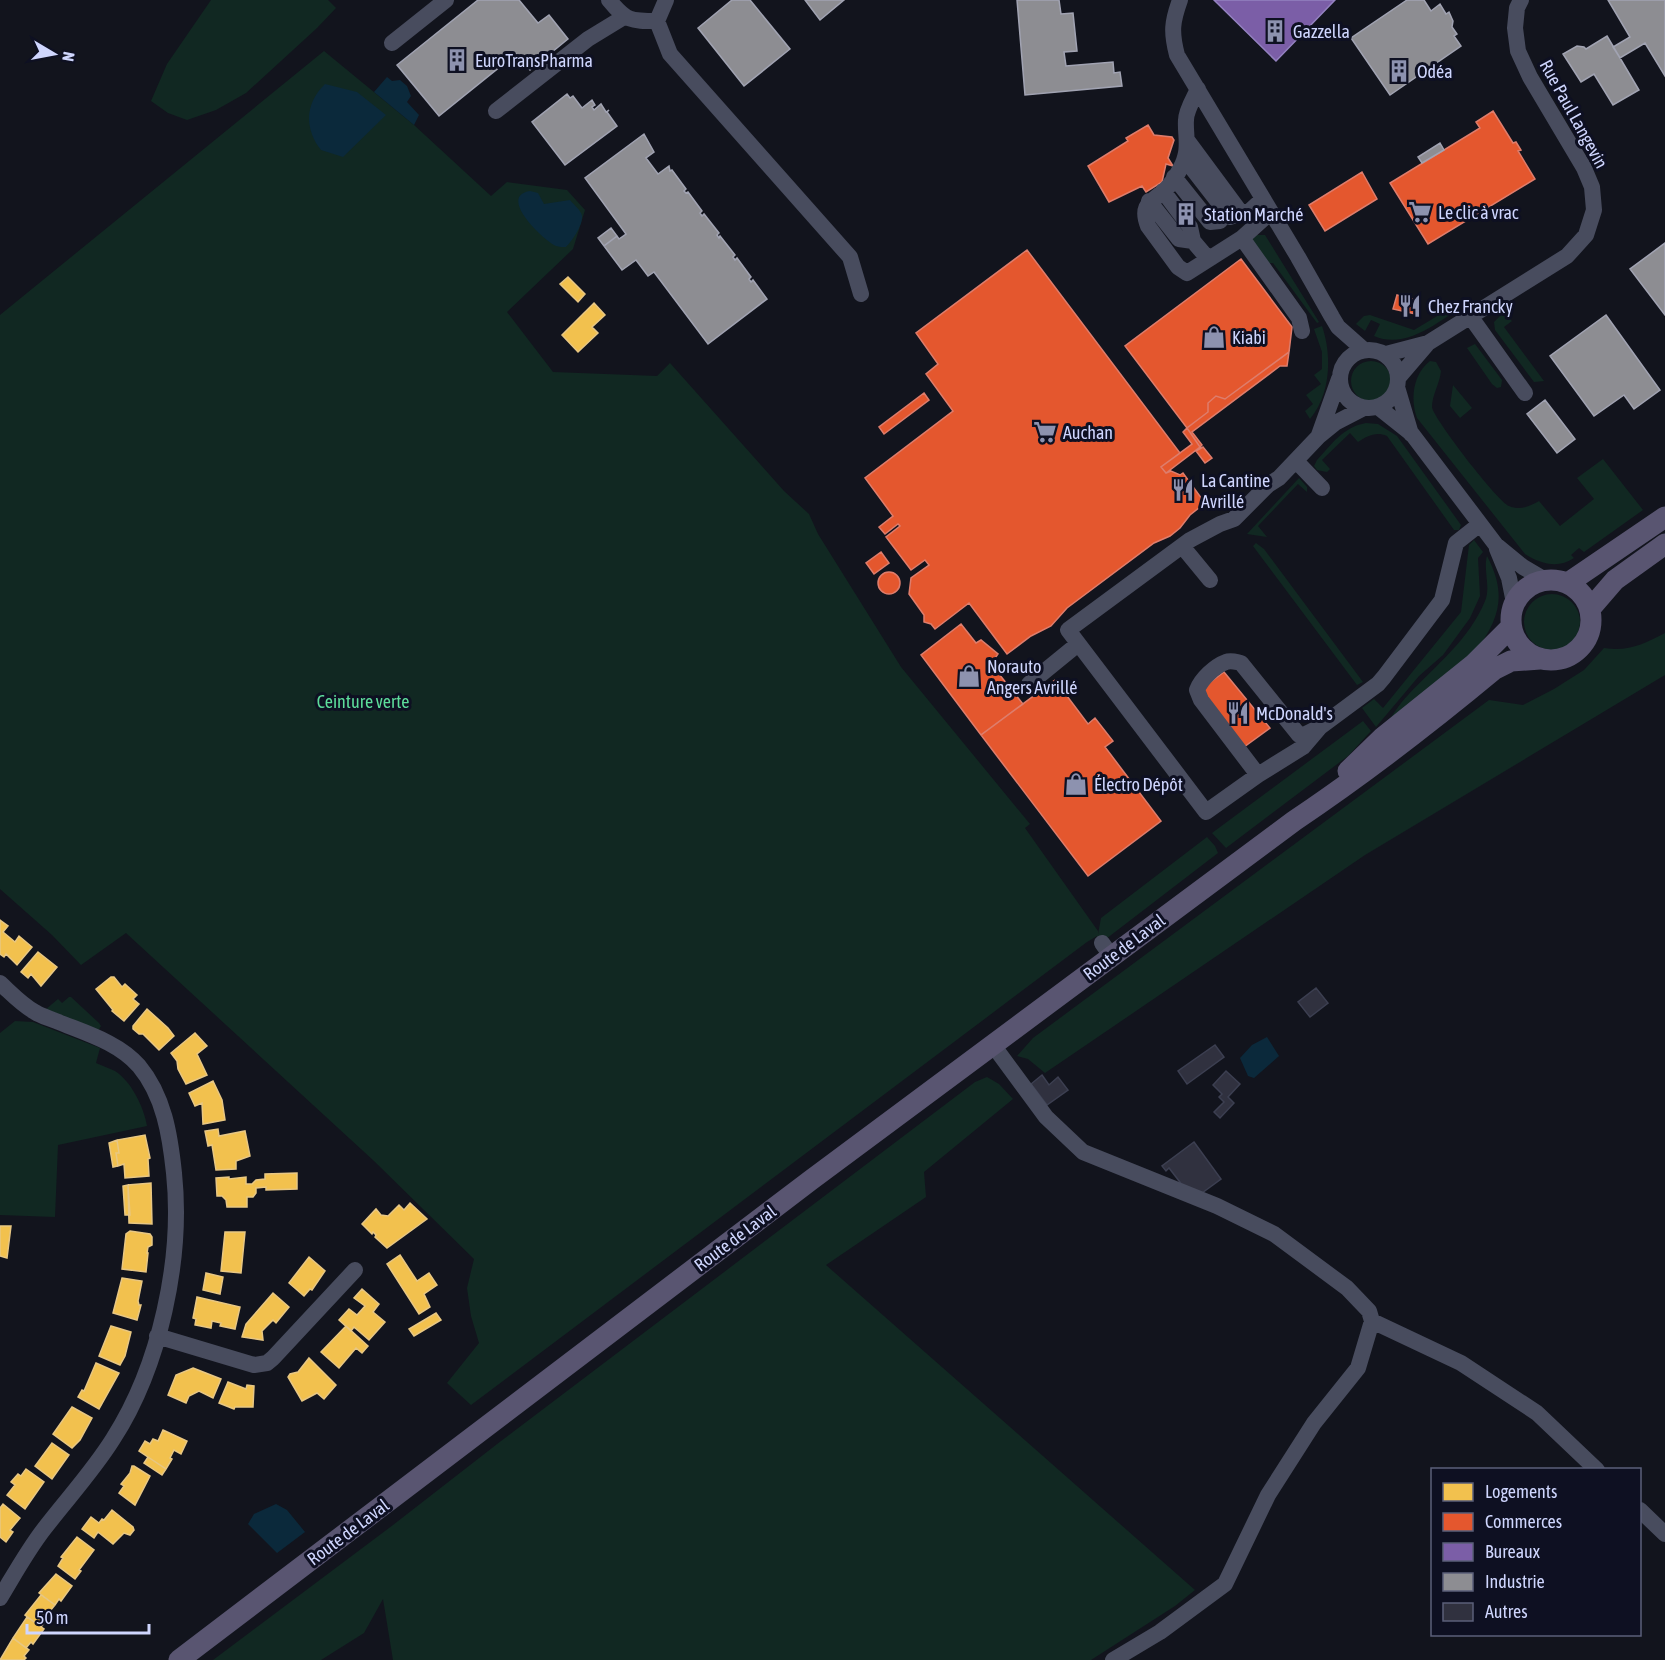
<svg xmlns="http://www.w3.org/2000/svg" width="1665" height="1660" viewBox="0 0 1665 1660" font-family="'Asap Condensed',sans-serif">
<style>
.green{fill:#112822}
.water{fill:#0b293b}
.homes{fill:#f2c14e;stroke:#e8c783;stroke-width:1.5}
.shops{fill:#e4572e;stroke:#de7d6c;stroke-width:1.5}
.offices{fill:#7b5ea7;stroke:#9482c1;stroke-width:1.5}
.industry{fill:#8d8d92;stroke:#a1a3b2;stroke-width:1.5}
.building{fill:#30313f;stroke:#3c3f51;stroke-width:1.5}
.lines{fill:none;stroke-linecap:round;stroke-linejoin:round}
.minor{stroke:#484c5e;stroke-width:16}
.major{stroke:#595571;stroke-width:21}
.labels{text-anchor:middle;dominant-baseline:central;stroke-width:6;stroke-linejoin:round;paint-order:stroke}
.poi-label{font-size:18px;fill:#cfd6fe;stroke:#0e1022;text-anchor:start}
.street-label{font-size:18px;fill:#cfd6fe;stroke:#0e1022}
.park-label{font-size:18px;fill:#5ddd9b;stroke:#0e1022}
</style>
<rect width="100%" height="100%" fill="#12141d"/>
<path class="green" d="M211 0H328L336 8 317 28 246 93 216 110 187 120 168 113 151 101 167 64Z
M324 51 414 125 491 196 507 182 567 190 585 210 573 249 507 312 553 372 657 376 670 363 784 491 809 514 818 534 901 667 1030 824 1025 828 1098 931V934L1101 918 1207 837 1215 846 1218 853 1102 942 1097 936 1087 942 471 1405 447 1383 479 1343 471 1316 467 1288 474 1259 374 1161 126 933 81 965 52 935 0 889V315Z
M1257 235H1265L1319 322 1317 323 1273 263H1266L1250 241Z
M1469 297 1470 301C1443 318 1408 351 1374 336L1380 324 1371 320 1365 331 1356 324 1364 316 1370 315 1414 330Z
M1501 315 1507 316 1512 321 1504 327 1544 381 1534 382 1495 330 1494 322Z
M1322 326C1332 355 1331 394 1310 419L1305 411 1313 404 1306 395 1321 384 1314 375 1322 369V352L1314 329Z
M1475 344 1502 380 1501 387 1497 388 1492 384 1467 348Z
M1351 381a20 20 0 1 1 40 0a20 20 0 1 1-40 0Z
M1430 361 1436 362 1441 371C1440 383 1432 395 1432 407 1433 418 1498 502 1509 506 1520 511 1530 506 1539 501L1560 526 1594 499 1577 478 1603 459 1643 510 1584 552 1579 548 1571 555 1574 558C1558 569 1541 564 1525 554L1417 418C1410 399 1413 374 1430 361Z
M1453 385 1472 408 1460 418 1450 406Z
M1366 423 1378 424 1397 436 1461 525 1459 530H1454L1387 436C1376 431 1367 436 1358 442L1350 433 1322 460 1330 469 1327 472 1317 470 1314 466 1317 460C1332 444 1343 427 1366 423Z
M1299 478 1307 487V492L1298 484 1258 526 1267 537 1247 534Z
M1474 540 1483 552 1478 558 1480 596 1470 618 1443 655 1419 676 1376 727 1362 708 1374 699 1383 708 1461 612 1469 545Z
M1256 543 1264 549 1363 682 1357 685 1253 546Z
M1487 556C1507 594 1500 618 1476 651L1382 732C1390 719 1398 705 1409 694 1436 665 1469 640 1485 601 1491 587 1483 570 1487 556Z
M1524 622a28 28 0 1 1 56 0a28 28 0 1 1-56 0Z
M1665 633V675L1365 855 1045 1073 1028 1059 1017 1056 1033 1038 1489 700 1523 705 1554 689 1584 670 1604 648C1628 652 1644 644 1665 633Z
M1363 721 1371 731 1348 756 1226 848 1212 833Z
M69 997H71L99 1023 101 1026 98 1031 45 1010 58 999 62 1003Z
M15 1021 33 1022 100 1048 96 1063C102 1066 109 1068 115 1071 131 1081 144 1107 147 1126L58 1145 55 1217 0 1215V1033Z
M987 1077 999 1084 1013 1099 924 1172 926 1197 826 1265 1195 1590 1175 1606 1091 1660H393L383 1599 364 1633 321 1660H213L393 1525 501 1441 975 1082Z"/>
<path class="water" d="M387 77 392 81 400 80 407 86 411 96 407 102 419 115 414 125 374 92Z
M325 84 357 92 386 115 343 157 321 150C304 129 305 103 325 84Z
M530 191 538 193 544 204 570 200C574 205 581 210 582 216 583 225 572 241 566 247 563 247 559 247 556 246 543 240 497 196 530 191Z
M1267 1037 1279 1056 1254 1078 1248 1076 1240 1058 1252 1045Z
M276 1504 287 1510 305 1532 277 1553 248 1524 254 1514Z"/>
<path class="homes" d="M568 277 585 294 578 302 560 284Z
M594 303 605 315 592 327 598 333 578 352 562 335Z
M0 920 8 926 3 932 15 942 19 936 32 947 17 965 6 954 4 957 0 954Z
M38 952 57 967 41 986 31 974 28 978 21 972Z
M111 977H114L122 987 125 984 137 995 133 999 139 1004 124 1021 112 1011 113 1010 96 989Z
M147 1009 168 1028 174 1036 159 1050 143 1034H139L133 1029V1026Z
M195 1033 207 1046 197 1054 207 1075 186 1084 178 1069 177 1061 171 1053Z
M213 1081 222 1100 225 1120 203 1124 202 1103 195 1106 189 1093Z
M218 1129 219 1136 245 1131 250 1156 236 1161V1169L216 1170 212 1145 208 1146 205 1131Z
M145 1135 150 1158 148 1159 149 1176 125 1178 124 1164 118 1166 116 1153H119L117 1140Z
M117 1140 119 1153H116L118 1166 113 1167 109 1143Z
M297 1173V1189L266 1190V1187L256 1188V1193L253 1197H247V1207H227L226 1200 222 1196H217L216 1178 229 1177V1179L246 1177V1184H252L256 1180 265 1179V1174Z
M151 1183 152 1224 129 1223 128 1185Z
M128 1185 130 1215H125L123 1186Z
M410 1203 427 1219 387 1248 375 1237 376 1235 373 1232 372 1234 362 1224 376 1209 381 1215 388 1216 399 1205 404 1210Z
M0 1226H11L7 1258 0 1256Z
M130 1231 150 1234 152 1237V1245L148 1247 147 1253H148L146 1272 122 1269 126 1234Z
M225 1232H245L241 1273 221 1271Z
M400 1255 417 1281 429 1273 437 1285 424 1294 430 1307 419 1314 387 1264Z
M309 1257 325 1271 312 1290 310 1289 304 1296 289 1283Z
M206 1273 223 1277 220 1294 203 1290Z
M122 1278 142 1281 138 1301 139 1305H141L137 1320 113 1313Z
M362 1289 379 1304 373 1312 385 1322 369 1340 354 1327 351 1331 339 1320 349 1309 357 1315 365 1306 354 1298Z
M273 1293 289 1307 276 1323 273 1320 262 1331 263 1340 242 1337 246 1324Z
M197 1297 240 1307 235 1329 220 1326 221 1323 212 1321 211 1328 195 1325 196 1319 193 1318Z
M436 1313 441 1320 414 1336 409 1329Z
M111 1326 131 1332 125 1356 120 1365 99 1356Z
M346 1326 368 1346 362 1353 356 1348 339 1368 321 1352Z
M309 1358 336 1385 324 1399 317 1393 302 1401 288 1377 290 1374 298 1372Z
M96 1363 119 1373 99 1409 78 1397 82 1390 84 1391Z
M193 1368 221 1379 213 1398 199 1391 189 1396 186 1403 168 1395 176 1375Z
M228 1382 246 1389 247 1385 254 1386 253 1407H235L234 1409 219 1403Z
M72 1407 92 1418 80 1440 72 1448 53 1434Z
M163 1430 187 1441 181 1454 174 1450 170 1458 172 1459 166 1469 139 1451 145 1441 150 1444 153 1439 158 1441Z
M52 1443 69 1455 52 1479 35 1466Z
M148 1457 166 1469 162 1475 144 1463Z
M132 1466H134L150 1476 135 1505 119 1493 124 1486 121 1484 130 1473Z
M26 1469 44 1482 25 1509 7 1495 15 1485 11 1482 18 1474 21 1476Z
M3 1504 20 1518 10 1530 13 1532 6 1542 0 1537V1508Z
M112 1510 133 1527 134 1530 130 1535 124 1533 113 1544 98 1532 94 1538 82 1529 91 1517 99 1523 102 1519 104 1520Z
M77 1537 94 1550 79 1570 81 1571 75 1579 58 1566 63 1558 61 1557Z
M56 1574 72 1586 61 1601 59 1599 55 1605 39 1593Z
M41 1595 55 1605 50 1611 52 1613 41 1627 25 1615Z
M27 1617 44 1629 33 1644 31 1642 26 1648 13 1638Z
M13 1638 29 1650 24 1656 26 1658 24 1660H0Z"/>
<path class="shops" d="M1493 111 1513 143 1516 142 1521 150 1518 151 1535 179 1428 244 1390 183 1480 128 1476 122Z
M1148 125 1154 135 1172 137 1174 140 1168 158 1173 166 1166 164 1162 182 1146 192 1142 186 1109 202 1088 166 1128 141 1126 138Z
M1362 172 1377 199 1325 231 1309 205Z
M1027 250 1180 453 1161 467 1166 473 1171 471 1180 475 1183 473 1205 503 1190 515 1180 528 1170 536 1154 543 1067 608 1051 626 1031 636 1007 654 969 603 935 629 931 624 924 622V615L909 594 911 578 929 565 925 560 911 570 886 537 900 526 898 524 885 534 879 527 893 516 865 478 953 411 926 374 938 364 916 333Z
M1241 259 1292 327 1289 352 1225 399 1216 396 1208 403V412L1187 428 1125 346Z
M1397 295 1419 301 1416 314 1393 309Z
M1289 352 1287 366H1280L1192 432 1202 445 1200 447 1187 428 1208 412V403L1216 396 1225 399Z
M924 393 929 400 884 434 879 427Z
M1187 428 1200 447 1166 473 1161 467 1192 444 1183 432Z
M1203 447 1212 458 1205 463 1196 451Z
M881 552 889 563 874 574 866 563Z
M878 583a11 11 0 1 1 22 0a11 11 0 1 1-22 0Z
M961 624 976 643 981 640 998 654 991 664 1023 704 981 735 921 655Z
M1224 672 1270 728 1244 747 1201 689Z
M1055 680 1088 724 1095 718 1113 741 1105 747 1161 821 1088 876 981 735Z"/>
<path class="offices" d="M1214 0H1335L1276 61Z"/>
<path class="industry" d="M478 0H519L538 23 549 15 568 39 530 70 516 54 439 116 397 65Z
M732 0H750L790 49 744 86 698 28Z
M805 0H844L820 20Z
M1017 0H1059L1061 14 1073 13 1077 51 1064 52 1066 66 1113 62 1114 73 1120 72 1122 86 1025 95Z
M1407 0H1424L1431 11 1440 4 1446 14 1449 12 1453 21 1452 27 1457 34 1454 36 1461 46 1390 95 1351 38Z
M1608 0H1665V76L1645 43 1620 58 1613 47 1630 37Z
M1607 36 1639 90 1613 105 1594 74 1581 82 1563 54 1577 46 1584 47 1586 49Z
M567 94 570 98 573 96 582 108 592 100 595 105 592 107 594 110 601 104 606 112 609 110 607 112 617 126 565 165 532 122Z
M644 134 654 152 646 158 658 174 669 166 670 171 672 170 686 189 684 191 686 193 688 192 702 211 700 213 702 216 704 214 719 233 717 235 719 238 720 236 735 255 733 257 735 260 737 258 751 277 749 279 751 282 753 280 767 299 708 344 654 272 648 276 636 260 622 270 604 246 617 236 619 239 626 234 585 178Z
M1440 143 1444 150 1422 163 1418 157Z
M611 228 617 236 604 246 598 238Z
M1665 243V315L1630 269Z
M1606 315 1660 390 1634 409 1624 395 1594 416 1550 356Z
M1545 400 1575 439 1557 453 1527 414Z"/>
<path class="building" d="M1316 988 1328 1003 1310 1017 1298 1002Z
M1215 1045 1224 1057 1187 1084 1178 1071Z
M1226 1071 1240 1084 1228 1097 1234 1103 1220 1118 1214 1112 1224 1102 1219 1097 1222 1094 1213 1085Z
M1042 1075 1049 1085 1058 1077 1068 1090 1047 1105 1031 1084Z
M1194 1142 1221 1179 1202 1193 1183 1186 1169 1168 1166 1171 1162 1166Z"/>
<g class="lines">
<path class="minor" d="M609 0C626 21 630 21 657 21
M1180 0C1172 22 1171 32 1177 55L1298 257 1332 317 1338 327 1364 350
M657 21 670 54 850 257 861 294
M657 21 666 0
M392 43 446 0
M1198 89C1194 98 1186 110 1186 120 1185 132 1189 145 1185 157 1183 166 1173 182 1166 189 1153 202 1139 203 1148 226L1178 267 1187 273 1242 238 1271 212
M496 111 588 39 624 17
M1187 140 1241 213 1250 211 1263 199
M1185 159 1230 217 1241 213
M1174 177 1210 222 1220 221
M1163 191 1190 227 1193 241 1204 254 1211 258
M1149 201 1179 239 1193 241
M1242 238 1299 318 1302 331
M1470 316 1525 393
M1340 379a29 29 0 1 1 58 0a29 29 0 1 1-58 0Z
M1386 354 1428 343
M1398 378 1428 343 1567 256 1586 235 1594 210 1592 187 1584 168 1530 77 1518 51 1515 28 1517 8 1521 0
M1397 387 1411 434
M1378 407 1412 434 1496 545 1523 567 1545 580
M1319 435 1339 379
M1296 461 1322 488
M1182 546 1210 580
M1497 549 1509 578 1514 603
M1029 684 1078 644
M1320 727 1303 747 1258 775 1206 812 1068 630 1190 540 1220 524 1234 519 1268 485 1279 478 1319 436 1335 423 1364 408
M1258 775 1201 700 1197 690C1201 679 1215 666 1226 662 1231 660 1236 662 1241 663L1299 735 1302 736 1320 727 1378 684 1384 677 1442 600 1456 543 1480 524
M1102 943 1112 957
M0 983C11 993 22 1005 35 1012 41 1016 49 1018 56 1021 85 1033 118 1042 139 1066 164 1096 170 1135 174 1173 183 1259 160 1366 113 1439 93 1471 67 1499 44 1529 27 1551 14 1575 0 1598
M993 1045 1046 1117 1083 1152 1217 1206 1274 1234 1347 1288 1369 1311 1372 1321 1358 1368 1314 1423 1268 1495 1225 1584 1160 1632 1113 1660
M1372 1321 1461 1363 1537 1413 1597 1470
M157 1336 254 1365 267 1363 273 1358 355 1270
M1640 1510 1665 1534"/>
<path class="major" d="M1511 620a40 40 0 1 1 80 0a40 40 0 1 1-80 0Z
M1568 583 1665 517
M1590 609 1615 580 1665 544
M1348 771 1382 738 1474 664 1511 627
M179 1660 811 1180 1294 821C1364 774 1430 723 1495 669L1511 661 1540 659"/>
</g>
<defs>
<g id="building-bare" transform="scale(1.8)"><path d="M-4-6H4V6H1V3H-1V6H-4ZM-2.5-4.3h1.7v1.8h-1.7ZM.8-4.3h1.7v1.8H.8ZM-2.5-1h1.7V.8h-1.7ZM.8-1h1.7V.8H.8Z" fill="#8d92af" stroke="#0e1022" stroke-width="2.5" paint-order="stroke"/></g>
<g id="supermarket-bare" transform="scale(1.8)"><path d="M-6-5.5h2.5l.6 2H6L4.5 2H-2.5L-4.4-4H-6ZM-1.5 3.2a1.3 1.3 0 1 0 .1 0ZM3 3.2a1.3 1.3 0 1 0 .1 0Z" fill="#8d92af" stroke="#0e1022" stroke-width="2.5" paint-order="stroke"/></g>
<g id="restaurant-bare" transform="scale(1.8)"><path d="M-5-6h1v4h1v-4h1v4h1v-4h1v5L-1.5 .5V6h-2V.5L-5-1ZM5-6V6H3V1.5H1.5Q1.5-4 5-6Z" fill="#8d92af" stroke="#0e1022" stroke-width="2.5" paint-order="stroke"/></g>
<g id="shop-bare" transform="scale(1.8)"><path d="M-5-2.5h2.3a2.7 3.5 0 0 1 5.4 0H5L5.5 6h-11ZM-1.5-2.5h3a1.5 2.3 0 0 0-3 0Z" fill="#8d92af" stroke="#0e1022" stroke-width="2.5" paint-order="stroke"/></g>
</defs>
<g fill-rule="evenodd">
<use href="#building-bare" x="1275" y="31"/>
<use href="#building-bare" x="457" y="60"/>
<use href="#building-bare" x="1399" y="71"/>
<use href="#supermarket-bare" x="1420" y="212"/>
<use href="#building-bare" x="1186" y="214"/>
<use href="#restaurant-bare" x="1410" y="306"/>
<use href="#shop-bare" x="1214" y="337"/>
<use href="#supermarket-bare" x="1045" y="432"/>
<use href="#restaurant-bare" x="1183" y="490"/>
<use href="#shop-bare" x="969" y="676"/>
<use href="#restaurant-bare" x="1238" y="713"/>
<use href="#shop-bare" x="1076" y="784"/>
</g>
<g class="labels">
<g class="poi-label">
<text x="1293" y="31">Gazzella</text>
<text x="475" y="60">EuroTransPharma</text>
<text x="1417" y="71">Odéa</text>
<text x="1438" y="212">Le clic à vrac</text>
<text x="1204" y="214">Station Marché</text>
<text x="1428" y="306">Chez Francky</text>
<text x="1232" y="337">Kiabi</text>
<text x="1063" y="432">Auchan</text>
<text x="1201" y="480">La Cantine<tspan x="1201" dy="21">Avrillé</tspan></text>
<text x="987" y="666">Norauto<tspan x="987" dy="21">Angers Avrillé</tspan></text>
<text x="1256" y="713">McDonald's</text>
<text x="1094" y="784">Électro Dépôt</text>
</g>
<g class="street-label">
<text transform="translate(1574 114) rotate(61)">Rue Paul Langevin</text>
<text transform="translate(1124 947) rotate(-37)">Route de Laval</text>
<text transform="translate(735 1238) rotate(-37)">Route de Laval</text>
<text transform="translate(348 1532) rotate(-37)">Route de Laval</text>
</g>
<g class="park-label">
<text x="363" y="701">Ceinture verte</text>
</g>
</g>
<rect x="1431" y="1468" width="210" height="168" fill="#0e1022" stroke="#5b5f7a" stroke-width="1.5"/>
<rect x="1443" y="1483" width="30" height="18" fill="#f2c14e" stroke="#5b5f7a" stroke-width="1.5"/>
<text x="1485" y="1498" font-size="18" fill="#cfd6fe">Logements</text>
<rect x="1443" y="1513" width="30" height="18" fill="#e4572e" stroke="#5b5f7a" stroke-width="1.5"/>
<text x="1485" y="1528" font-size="18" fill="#cfd6fe">Commerces</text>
<rect x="1443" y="1543" width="30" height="18" fill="#7b5ea7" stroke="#5b5f7a" stroke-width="1.5"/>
<text x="1485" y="1558" font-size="18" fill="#cfd6fe">Bureaux</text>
<rect x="1443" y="1573" width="30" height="18" fill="#8d8d92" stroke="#5b5f7a" stroke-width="1.5"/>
<text x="1485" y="1588" font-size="18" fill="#cfd6fe">Industrie</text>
<rect x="1443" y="1603" width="30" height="18" fill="#30313f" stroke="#5b5f7a" stroke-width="1.5"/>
<text x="1485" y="1618" font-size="18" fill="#cfd6fe">Autres</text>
<g transform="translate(54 54) rotate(100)" stroke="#0e1022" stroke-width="4.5" paint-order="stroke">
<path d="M0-4.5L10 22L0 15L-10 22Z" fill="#cfd6fe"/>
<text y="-9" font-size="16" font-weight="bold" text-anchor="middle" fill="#cfd6fe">N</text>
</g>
<path d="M27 1624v9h122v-9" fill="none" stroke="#cfd6fe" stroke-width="3"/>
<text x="36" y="1624" font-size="18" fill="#cfd6fe" stroke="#0e1022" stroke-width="4.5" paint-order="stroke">50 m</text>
</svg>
